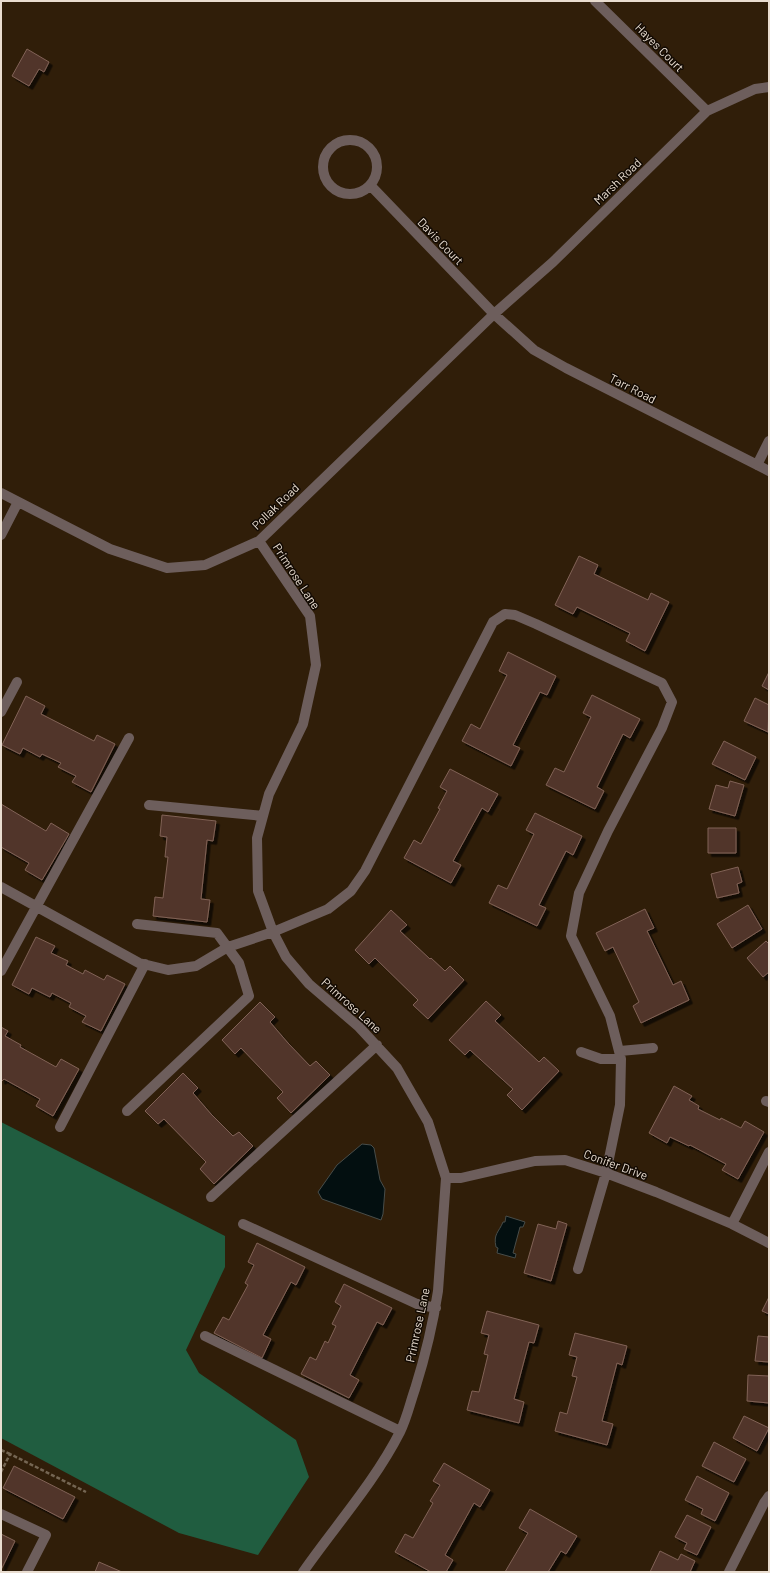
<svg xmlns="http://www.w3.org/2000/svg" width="770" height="1573" viewBox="0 0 770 1573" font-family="Barlow,sans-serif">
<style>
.forest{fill:#205d40}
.water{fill:#030f10;stroke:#484d4a}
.building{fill:#51352a;stroke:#816256;filter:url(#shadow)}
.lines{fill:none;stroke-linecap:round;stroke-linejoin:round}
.path{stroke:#746552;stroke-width:2.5;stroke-dasharray:4 2;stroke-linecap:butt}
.minor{stroke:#6d5e5c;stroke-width:10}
.labels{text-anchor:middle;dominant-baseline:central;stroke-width:3;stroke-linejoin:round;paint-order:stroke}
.street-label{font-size:12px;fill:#e9ddd0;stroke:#120a03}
</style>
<defs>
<filter id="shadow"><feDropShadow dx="3.5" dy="3.5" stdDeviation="0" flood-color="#0009"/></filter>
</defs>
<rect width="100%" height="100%" fill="#301e09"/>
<path class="forest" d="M1 1122 225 1236V1267L186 1350 199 1373 296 1440 309 1477 258 1555 179 1533 1 1438Z"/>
<path class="water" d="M362 1144 371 1145 374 1148 380 1180 385 1189 383 1214 381 1220 322 1199 318 1192 337 1165Z
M506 1216 525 1222 523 1227H520L513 1253 516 1254 515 1258 497 1253 498 1248 496 1247C493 1234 499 1232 503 1222H505Z"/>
<path class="building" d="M27 49 49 62 44 72 39 69 29 86 12 76Z
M579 556 598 565 594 574 648 600 651 593 669 602 645 651 626 641 630 633 577 607 573 614 555 605Z
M508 652 556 676 547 695 540 692 513 745 520 748 511 766 462 741 471 724 480 729 507 675 499 671Z
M769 672V690L762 686Z
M592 695 640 719 630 738 623 734 597 787 604 791 595 809 546 785 555 768 564 772 591 717 583 713Z
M26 696 45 706 41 714 94 741 97 735 115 744 91 792 72 782 76 776 58 767 61 763 42 754 40 757 23 748 20 754 2 745Z
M755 698 769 705 768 732 744 721Z
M724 741 756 757 745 780 712 764Z
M450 769 498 794 488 812 482 808 453 861 461 865 451 883 404 858 414 840 421 844 440 809 438 808 447 791 440 787Z
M730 781 744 785 735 816 709 809 716 785 728 788Z
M1 804 46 831 51 823 69 834 42 880 25 870 29 863 1 847Z
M535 813 582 836 573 855 566 851 539 905 546 908 537 926 489 903 498 885 507 889 534 834 526 830Z
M162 815 216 821 213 841 207 840 201 899 210 900 207 922 153 916 155 897 163 898 168 857H165L167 837 160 836Z
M708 828H736V853H708Z
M738 867 742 882 737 884 739 893 717 898 711 874Z
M748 905 762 929 732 948 717 924Z
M645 909 654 928 647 931 673 985 681 981 689 1000 641 1023 633 1006 639 1002 613 947 605 951 596 933Z
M391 910 407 925 400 931 430 959 431 958 445 971 450 966 464 980 428 1019 413 1005 418 1000 375 958 369 964 355 950Z
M36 937 55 946 51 953 68 961 66 965 83 974 85 970 104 980 107 975 125 984 101 1031 82 1022 86 1016 69 1007 71 1003 52 993 50 997 32 988 29 994 12 985Z
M766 941 769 944V972L763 977 747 958Z
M486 1001 501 1015 495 1021 539 1062 544 1057 559 1071 522 1110 507 1095 513 1089 470 1050 465 1055 449 1040Z
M260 1002 275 1017 270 1022 288 1043 310 1066 316 1061 330 1075 291 1113 277 1098 283 1092 241 1048 235 1054 222 1040Z
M1 1027 8 1031 5 1036 21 1045 20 1047 56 1067 61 1059 79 1069 53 1116 36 1106 40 1099 4 1079 2 1081 1 1080Z
M183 1073 198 1088 193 1093 211 1114 233 1136 239 1132 253 1146 214 1184 200 1169 206 1162 164 1119 158 1124 145 1111Z
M674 1086 692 1096 689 1100 699 1106 698 1109 720 1120 721 1118 741 1128 745 1121 764 1132 738 1179 722 1170 726 1164 690 1145 689 1146 670 1137 667 1143 649 1133Z
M558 1221 567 1224 551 1281 524 1273 538 1224 556 1229Z
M257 1243 305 1267 296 1285 291 1282 263 1335 271 1339 262 1358 214 1333 223 1317 229 1320 248 1285 245 1283 254 1265 248 1262Z
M344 1284 392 1308 383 1325 377 1322 350 1375 359 1380 349 1398 301 1374 310 1357 316 1360 325 1341 328 1343 336 1326 332 1324 341 1306 335 1302Z
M769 1297V1314L762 1311Z
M487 1311 539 1325 534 1343 529 1342 514 1399 524 1402 519 1423 467 1410 472 1391 479 1392 488 1355 484 1354 489 1335 481 1333Z
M575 1333 627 1346 622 1365 617 1363 602 1421 613 1424 607 1445 555 1431 560 1412 567 1414 577 1377 572 1376 577 1357 569 1355Z
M758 1336 769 1337V1362L755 1361Z
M748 1375 769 1376V1403L747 1401Z
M744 1416 769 1428 757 1451 733 1438Z
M714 1442 746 1459 734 1482 702 1466Z
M444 1463 490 1490 480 1507 474 1503 445 1555 453 1560 446 1572H431L395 1552 405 1534 413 1538 433 1503 430 1501 440 1485 433 1481Z
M14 1466 75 1497 63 1519 3 1488Z
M697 1476 729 1493 715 1521 701 1514 703 1509 685 1500Z
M530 1509 577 1536 566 1554 561 1551 548 1572H505L528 1533 519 1528Z
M687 1515 711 1527 697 1555 684 1549 687 1543 675 1537Z
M1 1534 15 1541 1 1570Z
M660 1551 678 1560 681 1554 695 1561 690 1572H650Z
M99 1562 122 1572H95Z"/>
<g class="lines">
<path class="path" d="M1 1450 10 1454
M1 1472 10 1454 86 1492"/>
<path class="minor" d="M595 1 707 111
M323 167a27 27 0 1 1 54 0a27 27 0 1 1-54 0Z
M370 185 494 314 534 350 566 368 769 471
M757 465 769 441
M1 493 110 549 167 568 205 565 259 541 494 314 553 262 707 111 755 89 769 87
M1 535 18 502
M259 541 310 616 316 665 303 724 269 794 257 838 258 891 273 932 286 957 309 984 359 1027 397 1068 428 1122 446 1178 438 1291C433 1324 425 1357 415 1389 410 1403 407 1418 400 1432 374 1483 335 1526 303 1572
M1 712 17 682
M149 805 263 816
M1 887 139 963 168 970 196 966 228 947 273 932 328 909 351 891 365 871 493 622 505 614 515 615 536 624 662 683 672 702 662 728 608 831 579 893 574 920 571 936 610 1016 621 1059 620 1105 606 1173 578 1269
M1 971 129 738
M620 1051 653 1048
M581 1052 601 1059H621
M766 1101 769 1102
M127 1111 249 996 239 963 217 933 137 924
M60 1127 145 964
M446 1178H461L535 1161 565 1160 606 1173 656 1192 732 1224 769 1243
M211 1197 377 1045
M243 1224 417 1304 436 1308
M732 1224 769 1152
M205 1336 400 1431
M1 1514 46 1535 27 1572
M729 1572 764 1503 769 1496"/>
</g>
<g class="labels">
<g class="street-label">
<text transform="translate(660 47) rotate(45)">Hayes Court</text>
<text transform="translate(617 181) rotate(-44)">Marsh Road</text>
<text transform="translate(441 241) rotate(46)">Davis Court</text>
<text transform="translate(633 388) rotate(27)">Tarr Road</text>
<text transform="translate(275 506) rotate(-44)">Pollak Road</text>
<text transform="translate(297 576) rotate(57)">Primrose Lane</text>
<text transform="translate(352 1005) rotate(42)">Primrose Lane</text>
<text transform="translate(616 1164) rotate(20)">Conifer Drive</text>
<text transform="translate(417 1325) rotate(-78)">Primrose Lane</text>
</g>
</g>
<rect width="770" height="1573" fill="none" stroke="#e9ddd0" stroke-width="4"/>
</svg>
